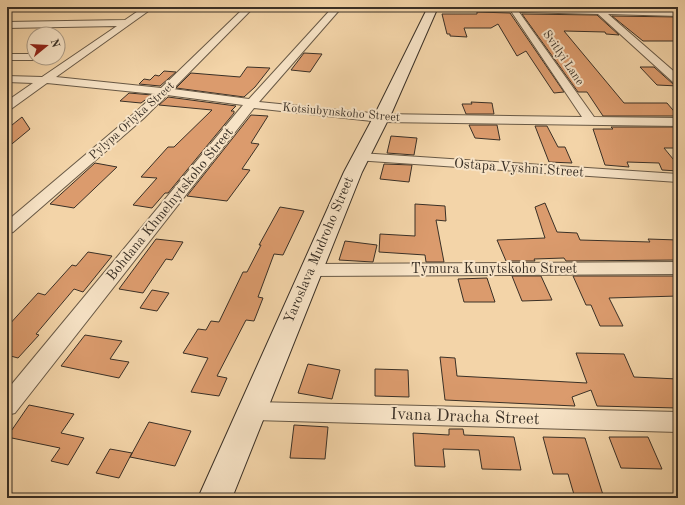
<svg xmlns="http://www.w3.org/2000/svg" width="685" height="505" viewBox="0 0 685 505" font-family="'Old Standard TT',serif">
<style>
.building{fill:#db9b6d;stroke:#3a3026}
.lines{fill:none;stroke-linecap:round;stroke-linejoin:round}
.street-casing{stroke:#685946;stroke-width:2}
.secondary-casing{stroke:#3a3026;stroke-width:2}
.street{fill:#f7e3c6;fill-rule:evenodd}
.secondary{fill:#f7e3c6;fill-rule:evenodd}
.labels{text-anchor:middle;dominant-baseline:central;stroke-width:4;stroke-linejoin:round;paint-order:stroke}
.far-street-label{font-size:12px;fill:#3a3026;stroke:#f7e3c6}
.street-label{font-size:14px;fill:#3a3026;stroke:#f7e3c6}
.near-street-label{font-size:17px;fill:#3a3026;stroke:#f7e3c6}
</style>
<rect width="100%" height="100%" fill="#f3d4a8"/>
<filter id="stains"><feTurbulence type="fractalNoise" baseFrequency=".005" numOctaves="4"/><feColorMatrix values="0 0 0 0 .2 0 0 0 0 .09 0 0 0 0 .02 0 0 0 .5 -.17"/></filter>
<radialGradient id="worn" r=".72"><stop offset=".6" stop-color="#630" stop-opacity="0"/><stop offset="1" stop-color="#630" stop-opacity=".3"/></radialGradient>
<path class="building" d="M477 12 510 13 564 92 554 93 526 51 517 56 498 24 491 28H464L467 37 450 36V34H447L442 14H477Z
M522 14 597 15 619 35 606 34 605 32 564 31 624 103H667L678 116H603L587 92H578Z
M612 16 678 17V41H643Z
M304 53 322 54 310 72 291 70Z
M247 67 270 68 255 87 244 97 176 88 191 73 240 77Z
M640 67H654L673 84 678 86 657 85Z
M164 71 176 72 160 86 139 84 144 79 150 80 155 75 159 76Z
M129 93 152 95 141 103 120 101Z
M168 97 236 106 231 111H234V113L168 193H165L152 208 133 205 157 178 141 177 168 147H174L212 110 159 105Z
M471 102 492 103 494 114H466L462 104H472Z
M251 115 268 116 251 143 259 144 242 169 250 170 227 201 187 196Z
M22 117 30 129 7 148V129Z
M469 125H497L500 140 475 138Z
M535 126H547L558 147H565L572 163 549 162Z
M611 127H678V148H664L678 165V171L662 170 659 163 627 162 629 167 605 165 593 129H613Z
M391 136 417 138 414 155 387 153Z
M95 163 117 167 74 208 50 204Z
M384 164 412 165 409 182 380 179Z
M545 203 557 232 577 233 580 240 650 242 648 239 678 240V260L566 261 564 258 534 259 535 261H506L497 240 545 238 535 207Z
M415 204 445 206 446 221 436 220 444 262H426L425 255 379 252 380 234 415 236Z
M280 207 304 211 283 255 274 254 258 297 263 298 254 321 246 320 217 376 227 378 219 396 191 392 208 358 183 353 198 329 206 330 211 321 219 322 243 272H247L261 245H259Z
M156 239 183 242 172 260 166 259 143 293 119 289Z
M345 241 377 245 373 262 339 260Z
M88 252 112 256 83 292 74 289 36 334 39 335 18 358 7 355V327L38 293 45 295 72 265 76 266Z
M512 276H541L552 300 522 301Z
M573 276H678V296L609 298 623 326H600L591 305H586Z
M487 278 495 302H464L458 279Z
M152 290 169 293 157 311 140 308Z
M85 335 122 341 110 359 129 362 119 378 61 366Z
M576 353 624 354 634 377 678 379V408L597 406 591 390 572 397 575 406 445 400 440 357 455 358 457 376 587 383Z
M308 364 340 370 332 399 298 393Z
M375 369 408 370 409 397 375 396Z
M29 405 74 414 61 433 84 438 68 465 51 461 60 448 7 437Z
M149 422 191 431 175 466 130 457Z
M294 425 328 427 325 459 290 458Z
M449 429H463L464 435 514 437 521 470 482 469 479 450 443 449 445 467 415 466 413 433 449 435Z
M543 437 585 438 604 498H575L568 474H553Z
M609 437H648L662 469 621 468Z
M110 449 132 453 119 478 96 473Z"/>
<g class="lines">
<g class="street-casing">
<path id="street" d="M144 7H154L56 77 161 88 245 7H254L173 89 249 99 333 7H342L259 102 381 114 582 117 511 11 433 10 429 7H537L678 10V16L608 14 678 75V84L674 83 598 14 519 12 594 117 678 118V126L381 122 254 108 15 413 7 415V390L243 105 167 95 144 118 13 232 7 234V221L136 112 155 94 47 83 11 109 7 110V101L33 83 7 82V76L42 77 117 26 7 28V22L125 20Z
M7 54H34V58H38L34 60H7Z
M360 153 678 174V182L355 160 353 157 355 154Z
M678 262V274L310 276 304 274 301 270 304 266 310 264Z
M251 402 678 412V432L251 420 243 418 240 411 243 404Z"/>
</g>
<g class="secondary-casing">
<path id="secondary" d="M428 7H438L392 112 362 172 232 498H198L344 172 376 112Z"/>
</g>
<use href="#street" class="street"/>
<use href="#secondary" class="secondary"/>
</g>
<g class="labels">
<g class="far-street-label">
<text transform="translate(563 58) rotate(56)">Svitlyi Lane</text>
<text transform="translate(341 113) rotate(5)">Kotsiubynskoho Street</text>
<text transform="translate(132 121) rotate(-42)">Pylypa Orlyka Street</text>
</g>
<g class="street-label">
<text transform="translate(519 168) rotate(4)">Ostapa Vyshni Street</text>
<text transform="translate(170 204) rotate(-51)">Bohdana Khmelnytskoho Street</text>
<text transform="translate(319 250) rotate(-67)">Yaroslava Mudroho Street</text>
<text x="494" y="269">Tymura Kunytskoho Street</text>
</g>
<g class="near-street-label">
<text transform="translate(465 417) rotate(2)">Ivana Dracha Street</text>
</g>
</g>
<rect width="685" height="505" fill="none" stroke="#f3d4a8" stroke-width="24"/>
<rect x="8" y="8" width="669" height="489" fill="none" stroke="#3a3026" stroke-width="2"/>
<rect x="12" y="12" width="661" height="481" fill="none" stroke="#3a3026"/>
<g transform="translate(46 46) rotate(72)"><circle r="19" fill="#f7e3c6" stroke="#ab9b86"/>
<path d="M0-3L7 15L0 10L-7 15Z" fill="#8f2418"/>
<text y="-6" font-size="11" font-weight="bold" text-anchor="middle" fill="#3a3026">N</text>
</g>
<rect width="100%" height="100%" filter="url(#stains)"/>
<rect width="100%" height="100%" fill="url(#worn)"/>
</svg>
